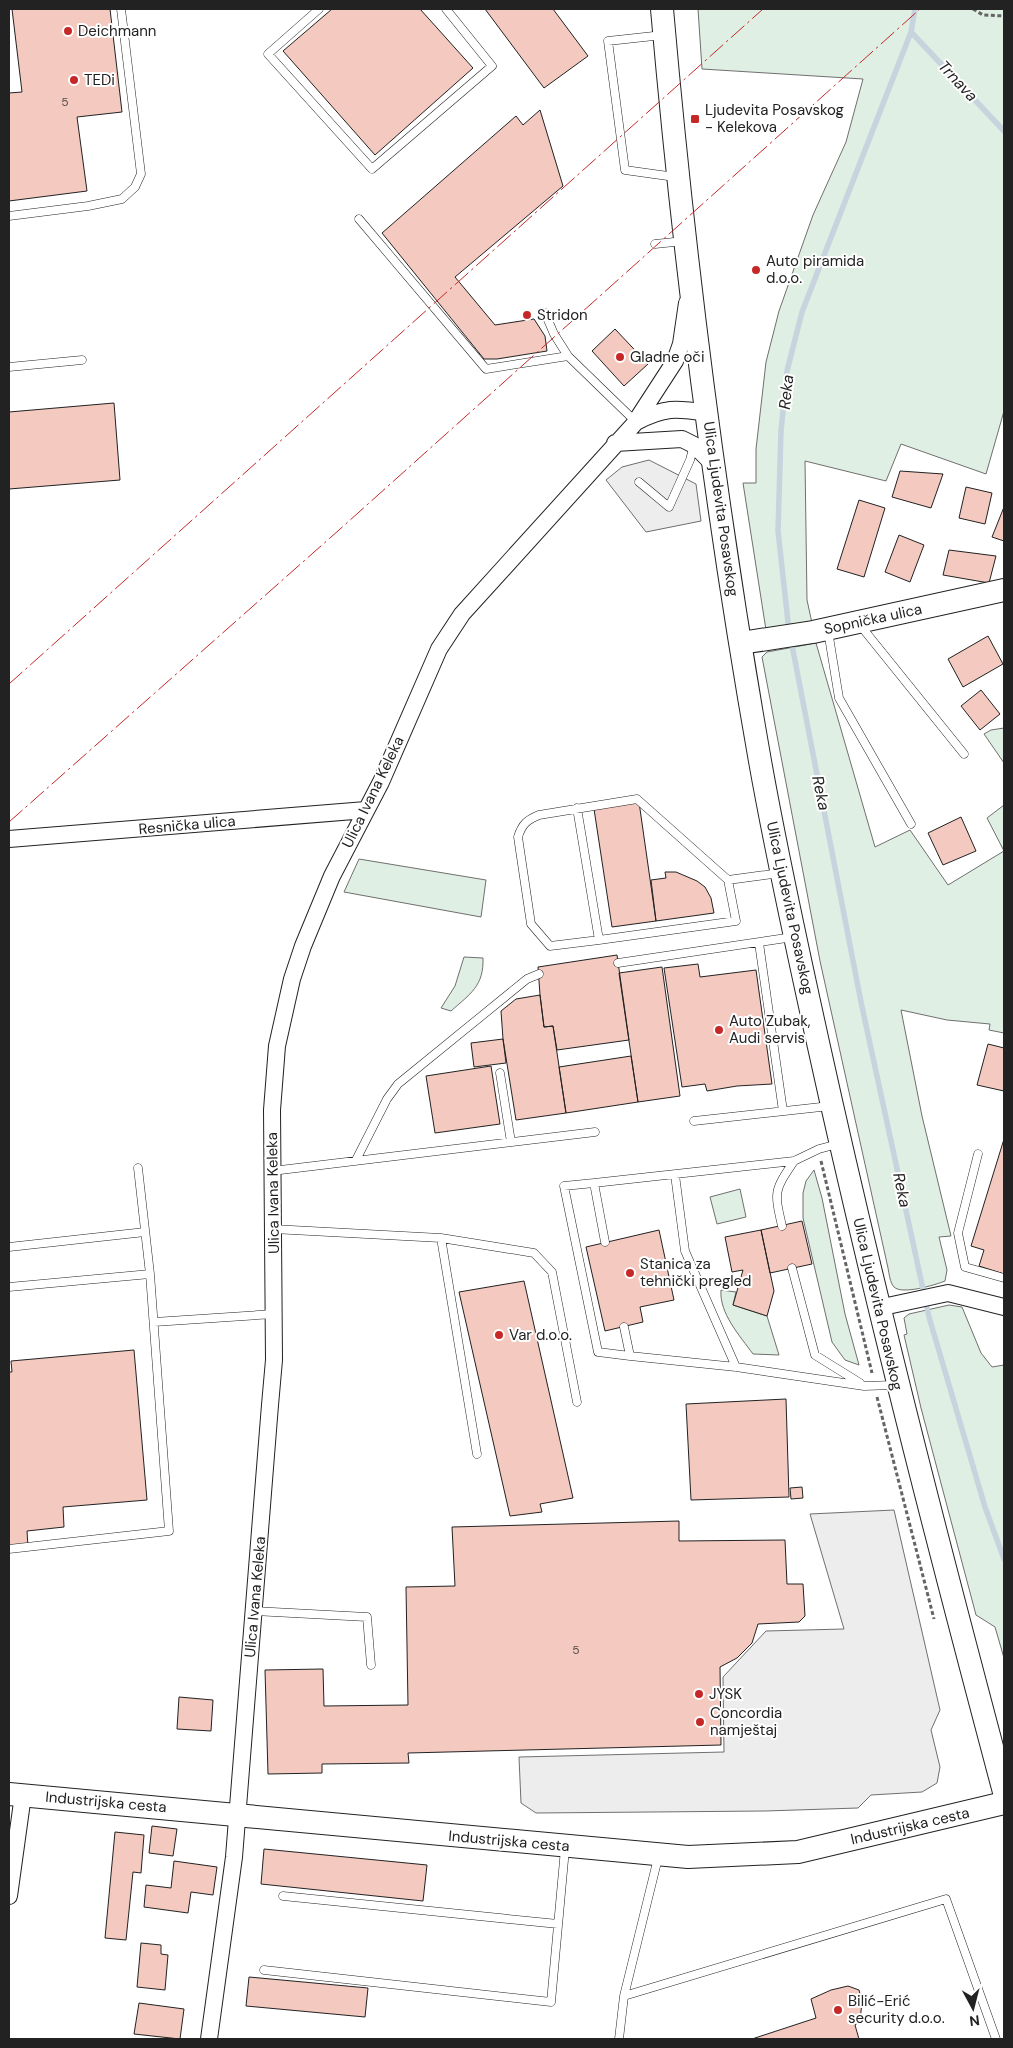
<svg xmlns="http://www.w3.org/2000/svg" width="1013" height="2048" viewBox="0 0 1013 2048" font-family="'DM Sans',sans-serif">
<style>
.green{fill:#e0efe3;stroke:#6f6f6f}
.parking{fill:#ededed;stroke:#6f6f6f}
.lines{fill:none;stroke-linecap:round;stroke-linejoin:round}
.stream{stroke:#c7d3dd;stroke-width:5.5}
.building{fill:#f3c9c0;stroke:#222}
.lane-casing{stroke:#222;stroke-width:9}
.street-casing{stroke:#222;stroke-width:18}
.secondary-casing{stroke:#222;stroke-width:24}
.path{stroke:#646464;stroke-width:3;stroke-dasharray:4 2.5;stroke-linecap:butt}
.lane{stroke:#fff;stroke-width:8}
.street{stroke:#fff;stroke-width:16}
.secondary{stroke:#fff;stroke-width:22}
.power{stroke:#c62828;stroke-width:1;stroke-dasharray:18 4 2.5 4;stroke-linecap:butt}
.poi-dot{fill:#c62828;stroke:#fff;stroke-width:2}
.labels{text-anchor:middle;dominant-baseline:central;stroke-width:4;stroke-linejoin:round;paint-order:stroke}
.number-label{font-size:12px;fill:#564c4a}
.poi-label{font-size:15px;fill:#222;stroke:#fff;text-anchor:start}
.street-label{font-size:15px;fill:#222;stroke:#fff}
.water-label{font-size:16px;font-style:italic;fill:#222;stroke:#fff}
</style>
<rect width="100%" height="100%" fill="#fff"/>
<path class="green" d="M698 9H1004V411L986 474 901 444 886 481 805 461 807 600 812 623 766 630 743 483H756V449L766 362 779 311 813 215 846 142 863 79 702 69Z
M816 643 875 847 910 830 948 885 1004 851 987 818 1004 805V1033L989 1030 990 1024 947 1020 901 1010 922 1116 951 1236 939 1237 947 1270 945 1281C935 1285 902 1295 894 1287 890 1283 889 1273 888 1268L820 961 762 657 767 652Z
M1004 728V763L984 734 991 730Z
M359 859 486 880 481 917 344 892Z
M464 957 483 958C484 986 470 994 451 1011L441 1008 455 986Z
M814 1170 822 1198 845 1314 859 1365 845 1360 832 1342 803 1218V1193L806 1181Z
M740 1189 746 1217 717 1224 710 1197Z
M721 1290 736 1292 733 1305 767 1316 779 1355 753 1354C740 1336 719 1313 721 1290Z
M949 1305 962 1307 981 1353 992 1367 1004 1365V1658L995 1627 976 1615 921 1408 904 1335 907 1334 904 1318 909 1314Z"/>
<path class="parking" d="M649 460 696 484 701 521 646 532 606 480 622 467Z
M894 1510 940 1710 931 1730 940 1767 937 1783 922 1792 871 1795 858 1808 765 1811 536 1813 521 1803 519 1757 724 1752 723 1677 766 1631 844 1629 810 1514Z"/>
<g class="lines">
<path class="stream" d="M911 32 1004 131
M789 631 778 531 781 431 787 371 802 312 911 32 915 9
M791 640 861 1002 929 1317 985 1507 1004 1559"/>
</g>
<path class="building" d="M12 9H110L122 112 77 117 87 191 9 201V93L22 92Z
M332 9H420L473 68 375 155 283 51Z
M485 9H553L588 56 544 88Z
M540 110 563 186 455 277 495 325 534 319 545 336 547 351 497 359H484L382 233 516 116 523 125Z
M615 329 648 364 624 386 592 351Z
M114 403 120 480 9 489V412Z
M900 471 943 474 931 508 892 497Z
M966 487 992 493 985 524 959 518Z
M859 500 885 508 864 577 837 569Z
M1004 507V541L992 537Z
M899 535 924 545 910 582 885 572Z
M949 550 996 556 989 583 943 575Z
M988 636 1003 664 963 687 948 659Z
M981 690 1000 714 980 730 961 706Z
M639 802 656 921 612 927 594 809Z
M961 817 976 851 943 865 928 833Z
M665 872H676L697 881 705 887 711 898 714 913 656 921 651 880 666 878Z
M617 955 629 1040 557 1050 553 1026 544 1027 540 995 538 967Z
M698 964 700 977 756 970 772 1084 737 1086 707 1091 705 1084 682 1087 664 968Z
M662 967 680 1096 638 1102 619 973Z
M540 995 544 1027 553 1026 566 1113 516 1120 503 1039 501 1011 516 999Z
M503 1039 506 1063 474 1067 471 1043Z
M988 1044 1004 1048V1091L977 1085Z
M631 1056 638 1102 566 1113 559 1067Z
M491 1066 500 1124 435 1133 426 1076Z
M1004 1139V1274L979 1266 984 1250 971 1246Z
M802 1221 812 1264 770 1273 761 1230Z
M659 1230 674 1300 640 1307 643 1322 605 1331 586 1247Z
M761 1230 774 1291 767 1316 733 1305 743 1270 732 1272 725 1237Z
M524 1281 573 1498 540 1504 542 1512 510 1516 459 1292Z
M134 1350 147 1500 63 1507 64 1527 27 1531 28 1547 9 1549V1372H12L11 1361Z
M786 1399 789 1497 691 1500 686 1404Z
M802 1487 803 1498 791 1499 790 1488Z
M679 1521V1541L785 1540 787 1584H803L805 1616 799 1622 758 1624 752 1643 737 1658 720 1667 721 1745 408 1753 409 1763 322 1764V1773L268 1774 265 1670 323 1669 324 1706 408 1705 406 1587 455 1586 452 1527Z
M179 1697 213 1700 211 1731 177 1729Z
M152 1826 177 1829 173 1856 149 1853Z
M115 1832 144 1835 141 1873 133 1872 126 1940 105 1938Z
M264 1849 427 1865 423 1901 261 1884Z
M174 1861 217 1867 213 1895 191 1892 188 1913 144 1907 146 1885 171 1888Z
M141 1943 161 1945V1954L168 1955 165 1990 137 1987Z
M249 1977 368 1988 365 2017 246 2006Z
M848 1986 859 1990 862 2002 860 2021 855 2025 859 2039H752L816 2018 811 1999 831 1990Z
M139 2003 184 2009 180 2039 134 2034Z"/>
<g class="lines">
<g class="lane-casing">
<path id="lane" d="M319 9 268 54 372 169 492 66 446 9
M663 35 608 41 625 170 675 177
M9 216 88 206 122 199 135 187 141 174 121 9
M359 219 486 369 568 356 636 422
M655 244 684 241
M545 313 554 334 568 356
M9 367 82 360
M639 482 669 507 690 460 694 445
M860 625 964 754
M828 631 839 698 911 824
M577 808 599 940 736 921 728 880
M599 940 550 946 531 924 518 837C522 824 527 820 539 815L637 799 728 880 780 873
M759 943 783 1111
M618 963 793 937
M500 1073 511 1142
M694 1121 830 1106
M978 1154 958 1233 965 1267 1004 1278
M356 1160 387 1099 398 1084 527 979 539 974
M272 1171 595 1132
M675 1175 685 1251 736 1367
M594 1183 564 1186 598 1352 630 1356
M782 1226C774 1191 774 1191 794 1161
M273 1229 441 1238 534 1253 552 1272 577 1402
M441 1238 477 1454
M605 1242 594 1183 794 1161 819 1149 838 1144
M9 1247 145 1232
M792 1268 815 1355 860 1383
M9 1287 150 1274
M154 1322 274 1314
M624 1327 630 1356 736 1367 864 1386 895 1385
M9 1549 169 1531 150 1274 138 1168
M254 1611 367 1617 371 1665
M283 1896 558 1924
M264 1970 551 2002 565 1849
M624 1996 658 1858
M619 2039 624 1996 946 1899 996 2039"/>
</g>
<g class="street-casing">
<path id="street" d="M636 421 675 361 681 344 687 303
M615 443 682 439 694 445 713 464
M9 839 366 810
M878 1308 948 1293 1004 1307
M9 1896 23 1795
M209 2039 234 1857 270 1405 274 1360 272 1110 277 1046 292 979 303 946 332 876 381 782 439 649 462 614 636 422C664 407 676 408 707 413"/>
</g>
<g class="secondary-casing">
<path id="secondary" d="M662 9C684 260 716 512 760 761 777 857 798 952 819 1047 874 1297 938 1544 1004 1792
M741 643 813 632 1004 590
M9 1794 688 1857 798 1852 1004 1803"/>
</g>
<path class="path" d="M973 9 983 15 1004 16
M821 1161 872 1373
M877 1397 934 1619"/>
<use href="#lane" class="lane"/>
<use href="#street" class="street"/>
<use href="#secondary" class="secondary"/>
<path class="power" d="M9 684 763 9
M9 822 339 530 920 9"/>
</g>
<g class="poi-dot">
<circle cx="68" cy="31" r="5"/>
<circle cx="74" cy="80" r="5"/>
<rect x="690" y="114" width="10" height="10" rx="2.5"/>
<circle cx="756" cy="270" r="5"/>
<circle cx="527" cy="315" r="5"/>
<circle cx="620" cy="357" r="5"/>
<circle cx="719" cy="1030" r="5"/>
<circle cx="630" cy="1273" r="5"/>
<circle cx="499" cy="1335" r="5"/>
<circle cx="699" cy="1694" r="5"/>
<circle cx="700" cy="1722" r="5"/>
<circle cx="838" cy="2010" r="5"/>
</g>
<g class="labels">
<g class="number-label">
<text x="65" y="102">5</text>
<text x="576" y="1650">5</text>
</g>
<g class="poi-label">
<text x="78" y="31">Deichmann</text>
<text x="84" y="80">TEDi</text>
<text x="705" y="110">Ljudevita Posavskog<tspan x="705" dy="17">- Kelekova</tspan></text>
<text x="766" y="261">Auto piramida<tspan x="766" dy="17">d.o.o.</tspan></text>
<text x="537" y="315">Stridon</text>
<text x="630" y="357">Gladne oči</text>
<text x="729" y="1021">Auto Zubak,<tspan x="729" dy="17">Audi servis</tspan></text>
<text x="640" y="1264">Stanica za<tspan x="640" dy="17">tehnički pregled</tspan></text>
<text x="509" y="1335">Var d.o.o.</text>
<text x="709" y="1694">JYSK</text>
<text x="710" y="1713">Concordia<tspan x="710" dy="17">namještaj</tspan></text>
<text x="848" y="2001">Bilić-Erić<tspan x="848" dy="17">security d.o.o.</tspan></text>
</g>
<g class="street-label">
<text transform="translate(721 509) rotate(82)">Ulica Ljudevita Posavskog</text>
<text transform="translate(873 619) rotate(-12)">Sopnička ulica</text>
<text transform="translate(373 792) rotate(-64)">Ulica Ivana Keleka</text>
<text transform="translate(187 825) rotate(-5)">Resnička ulica</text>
<text transform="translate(790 908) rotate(78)">Ulica Ljudevita Posavskog</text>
<text transform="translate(273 1193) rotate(-91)">Ulica Ivana Keleka</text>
<text transform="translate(878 1304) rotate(77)">Ulica Ljudevita Posavskog</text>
<text transform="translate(255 1597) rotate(-85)">Ulica Ivana Keleka</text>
<text transform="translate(106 1802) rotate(5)">Industrijska cesta</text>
<text transform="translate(910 1826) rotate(-13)">Industrijska cesta</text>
<text transform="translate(509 1841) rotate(5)">Industrijska cesta</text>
</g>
<g class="water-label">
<text transform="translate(958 81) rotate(47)">Trnava</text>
<text transform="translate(786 392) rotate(-84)">Reka</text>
<text transform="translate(821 793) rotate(78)">Reka</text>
<text transform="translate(902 1190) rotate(78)">Reka</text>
</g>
</g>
<rect width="1013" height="2048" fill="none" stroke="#222222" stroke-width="20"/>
<g transform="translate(973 2008) rotate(173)" stroke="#ffffff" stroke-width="4" paint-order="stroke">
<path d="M0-4L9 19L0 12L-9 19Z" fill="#222222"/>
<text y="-8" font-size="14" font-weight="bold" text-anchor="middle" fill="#222222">N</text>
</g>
</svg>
